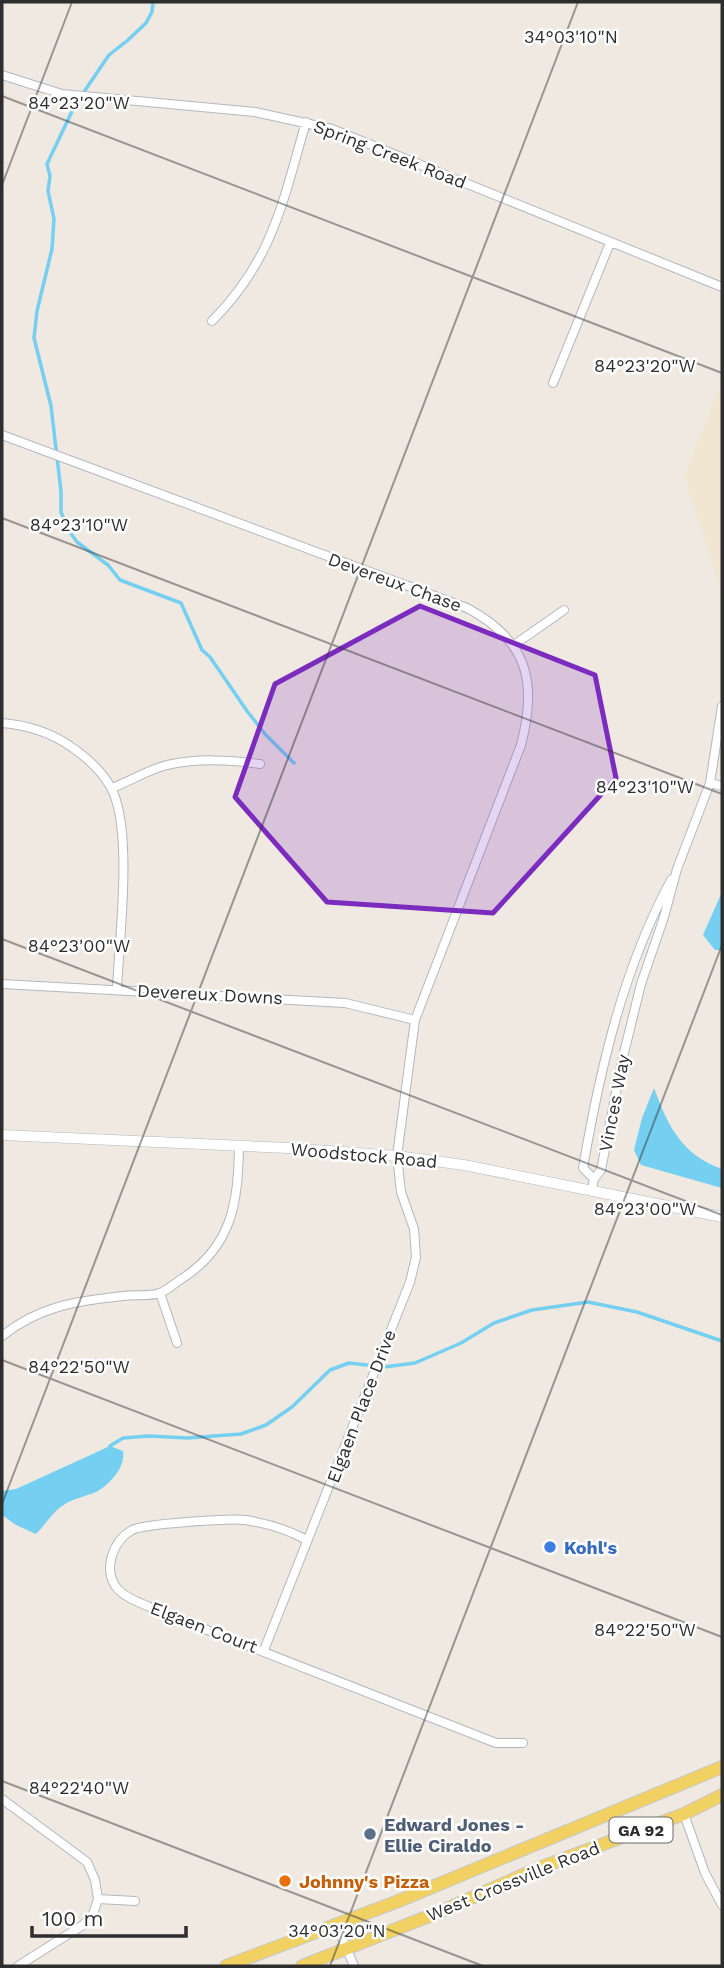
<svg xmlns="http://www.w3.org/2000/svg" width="724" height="1968" viewBox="0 0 724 1968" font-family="'Work Sans',sans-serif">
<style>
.education{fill:#f0e6d1}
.water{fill:#75cff0}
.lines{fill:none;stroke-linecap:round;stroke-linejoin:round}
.stream{stroke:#75cff0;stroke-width:3.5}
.minor-casing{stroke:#b4b7c1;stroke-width:10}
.tertiary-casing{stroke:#b4b7c1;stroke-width:11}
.primary-casing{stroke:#c9c9c9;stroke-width:14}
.minor{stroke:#fff;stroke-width:8}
.tertiary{stroke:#fff;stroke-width:10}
.primary{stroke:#f2d163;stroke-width:12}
.marked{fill:#7b2cbf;fill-opacity:0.2;stroke:#7b2cbf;stroke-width:5;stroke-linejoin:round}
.ticks{fill:none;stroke:#2e2e2e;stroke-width:2;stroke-opacity:0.45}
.shop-dot{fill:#3f7fe0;stroke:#fff;stroke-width:2.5}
.service-dot{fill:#5c6f8a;stroke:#fff;stroke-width:2.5}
.food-dot{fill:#e8710a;stroke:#fff;stroke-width:2.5}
.labels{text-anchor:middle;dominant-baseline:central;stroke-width:5;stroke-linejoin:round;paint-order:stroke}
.shield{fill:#fff;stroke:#6d6d6d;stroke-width:2}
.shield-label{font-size:16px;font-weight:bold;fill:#2e2e2e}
.street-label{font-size:18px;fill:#2e2e2e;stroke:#fff}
.shop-label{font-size:18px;font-weight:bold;fill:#366cbe;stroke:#fff;text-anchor:start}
.service-label{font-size:18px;font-weight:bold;fill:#4e5e75;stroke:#fff;text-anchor:start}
.food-label{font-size:18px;font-weight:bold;fill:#c56008;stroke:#fff;text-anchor:start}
.ticks-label{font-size:18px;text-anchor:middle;fill:#2e2e2e;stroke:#fff;stroke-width:5;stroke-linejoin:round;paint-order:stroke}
</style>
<rect width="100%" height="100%" fill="#efe9e1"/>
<path class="education" d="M722 381V591L684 476Z"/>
<path class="water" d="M722 892V950H715L703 935Z
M654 1088C668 1126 682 1155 722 1169V1188L641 1165 634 1150 642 1118Z
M110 1446 123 1451C126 1466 111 1483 98 1491 86 1497 75 1497 62 1506 51 1514 46 1524 36 1534L16 1525 2 1515V1491L16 1489Z"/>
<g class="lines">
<path class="stream" d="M153 2 152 12 146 23 128 40 109 55 75 105 47 164 50 176 48 191 54 219 52 249 37 311 34 338 51 406 61 491V512L69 531 77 542 108 565 120 580 181 603 202 650 210 657 247 711 265 734 294 763
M110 1446 123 1438 149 1436 187 1438 241 1434 266 1425 292 1407 330 1370 349 1363 384 1367 415 1363 461 1343 494 1323 532 1310 588 1302 637 1312 722 1341"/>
<g class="minor-casing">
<path id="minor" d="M2 75 62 94 255 112 332 129 722 287
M212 321C273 260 283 201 306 122
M553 383 610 243
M2 435 467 608C527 640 538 681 521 745L415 1020 397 1156 401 1192 414 1229 416 1257 410 1282 264 1650
M514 645 564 610
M2 723C27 725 52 733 73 748 87 758 101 770 110 786 134 826 119 940 117 989
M710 783 722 786
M112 788C130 781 148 770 167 765 198 758 229 760 260 764
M2 984 345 1003 415 1020
M594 1179 583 1168C600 1069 623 969 671 880
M592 1189 594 1179 601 1170 622 1061 641 984 664 917 677 869 710 783 722 706
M160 1293 177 1343
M2 1336C40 1306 76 1301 123 1296 134 1294 149 1297 160 1293 168 1290 176 1282 183 1278 233 1245 238 1201 239 1146
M307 1540C288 1530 266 1523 245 1520 229 1518 144 1524 132 1530 113 1541 103 1568 116 1587 126 1600 150 1606 164 1613L496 1743H523
M2 1799 87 1862 95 1880 98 1899 93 1914 83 1925 18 1966
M684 1814 705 1873 722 1905
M98 1899 135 1901
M336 1924 354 1966"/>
</g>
<g class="tertiary-casing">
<path id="tertiary" d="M2 1135 288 1148 397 1156 464 1165 722 1217"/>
</g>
<g class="primary-casing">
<path id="primary" d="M226 1966 396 1902 722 1767
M302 1966 442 1911 539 1868 684 1814 722 1795"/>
</g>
<use href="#minor" class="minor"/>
<use href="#tertiary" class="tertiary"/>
<use href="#primary" class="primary"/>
</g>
<path class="marked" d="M420 606 595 675 616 778 493 913 327 902 235 797 275 684Z"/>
<path class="ticks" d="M2 96 722 373M2 185 72 2M2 518 722 794M2 939 722 1215M2 1360 722 1637M2 1504 578 2M2 1781 483 1966M330 1966 722 945"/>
<circle class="shop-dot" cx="550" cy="1547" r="7"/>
<circle class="service-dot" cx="370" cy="1834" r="7"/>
<circle class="food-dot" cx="285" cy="1881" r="7"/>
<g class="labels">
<rect class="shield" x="609.5" y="1817.5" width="63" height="25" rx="5"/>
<g class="shield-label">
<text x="641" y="1830">GA 92</text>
</g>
<g class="street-label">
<text transform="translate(390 154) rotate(21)">Spring Creek Road</text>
<text transform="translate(395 582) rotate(20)">Devereux Chase</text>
<text transform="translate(210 994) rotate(3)">Devereux Downs</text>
<text transform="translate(614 1103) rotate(-79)">Vinces Way</text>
<text transform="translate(364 1155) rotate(5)">Woodstock Road</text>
<text transform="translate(361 1406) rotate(-69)">Elgaen Place Drive</text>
<text transform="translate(204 1627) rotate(21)">Elgaen Court</text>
<text transform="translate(513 1881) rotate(-22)">West Crossville Road</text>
</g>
<g class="shop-label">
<text x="564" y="1547">Kohl's</text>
</g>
<g class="service-label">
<text x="384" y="1824">Edward Jones -<tspan x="384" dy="21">Ellie Ciraldo</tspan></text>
</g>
<g class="food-label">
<text x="299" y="1881">Johnny's Pizza</text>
</g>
</g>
<g class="ticks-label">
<text x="571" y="43">34°03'10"N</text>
<text x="79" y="109">84°23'20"W</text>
<text x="645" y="372">84°23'20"W</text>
<text x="79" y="531">84°23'10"W</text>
<text x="645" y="793">84°23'10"W</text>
<text x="79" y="952">84°23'00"W</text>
<text x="645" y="1215">84°23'00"W</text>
<text x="79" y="1373">84°22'50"W</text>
<text x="645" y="1636">84°22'50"W</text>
<text x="79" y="1794">84°22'40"W</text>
<text x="337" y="1937">34°03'20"N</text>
</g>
<rect width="724" height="1968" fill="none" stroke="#2e2e2e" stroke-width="7"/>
<path d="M32 1926v10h154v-10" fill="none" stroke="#2e2e2e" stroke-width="3.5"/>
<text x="42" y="1926" font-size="21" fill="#2e2e2e" stroke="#ffffff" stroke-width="5" paint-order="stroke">100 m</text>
</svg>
